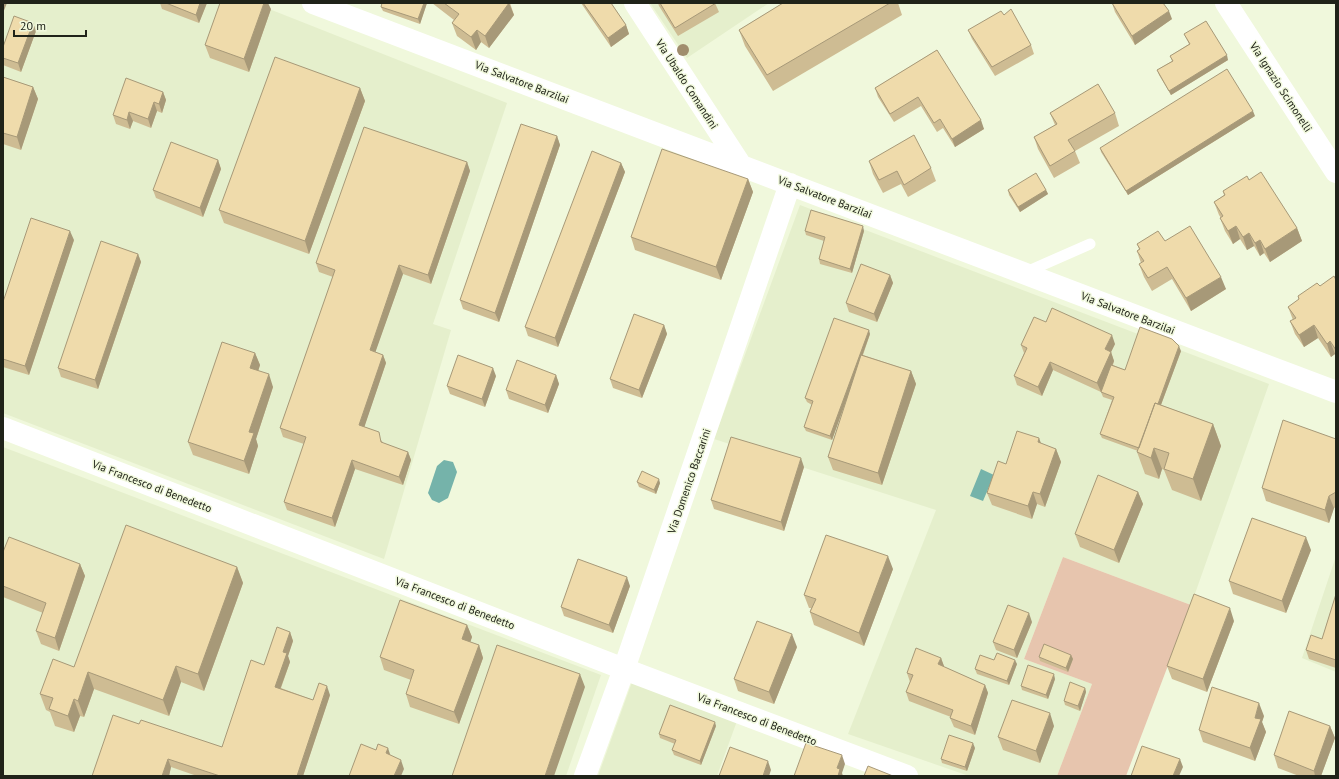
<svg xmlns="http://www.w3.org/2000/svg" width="1339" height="779" viewBox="0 0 1339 779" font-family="'PT Sans',sans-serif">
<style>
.built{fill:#e5efcc}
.green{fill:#e7c5ae}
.water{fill:#75b3aa}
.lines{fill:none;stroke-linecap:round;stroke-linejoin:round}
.lane{stroke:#fff;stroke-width:11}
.street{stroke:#fff;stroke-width:22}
.tree{fill:#a08d6d}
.wall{fill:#cebc93}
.shaded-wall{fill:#a79978}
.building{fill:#efdbab;stroke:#a79978}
.labels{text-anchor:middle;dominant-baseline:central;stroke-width:3;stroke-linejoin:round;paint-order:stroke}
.street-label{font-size:11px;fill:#202319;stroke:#f0f8dc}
</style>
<rect width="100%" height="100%" fill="#f0f8dc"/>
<path class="built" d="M3 3H254L507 103 433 324 451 330 384 559 3 413Z
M650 3H769L687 58Z
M800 205 1269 384 1191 605 1063 557 1024 659 1092 684 1057 776H969L848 734 936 510 714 439Z
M3 447 601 675 566 776H3Z
M1336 556V672L1302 658Z
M632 682 737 721 717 776H598Z"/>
<path class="green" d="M1063 557 1191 605 1126 776H1057L1092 684 1024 659Z"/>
<path class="water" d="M444 460 453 462 457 472 448 498 439 503 432 500 428 493 437 466Z
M981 469 994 475 983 501 970 496Z"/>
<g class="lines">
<path class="lane" d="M1024 273 1090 244"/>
<path class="street" d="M313 3 1336 392
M635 3 740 164
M1226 3 1336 172
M3 428 624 669 907 776
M585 776 624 669 790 184"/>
</g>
<circle class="tree" cx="683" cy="50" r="6"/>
<path class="wall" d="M160 3H207L199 23 162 9Z
M427 3 420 24 383 11 381 7Z
M432 3H510L514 15 489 48 481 42 476 50 457 36 452 23 454 20Z
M581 3H611L626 25 629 34 611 47Z
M658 3H715L719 12 678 36 659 6Z
M783 3H898L902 15 773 91 745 46 739 30Z
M1112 3 1172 19 1135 45 1115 12Z
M271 9 249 72 210 58 205 45Z
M33 23 36 31 21 72 3 65V47Z
M968 30 1031 45 1034 54 995 76 972 39Z
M1184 34 1228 60 1171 95 1159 75 1157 70 1172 61 1170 56 1189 44Z
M937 50 984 129 955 147 943 128 937 132 921 106 894 122 878 97 875 88Z
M3 77 33 87 38 99 21 150 3 144Z
M360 88 365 101 309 254 224 223 219 210Z
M163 92 166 100 162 113 157 111 151 128 133 121 130 129 116 124 113 115Z
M1050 113H1115L1119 126 1075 151 1080 163 1054 178 1038 149 1034 137 1055 125Z
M1255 116 1128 195 1101 152 1100 148Z
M557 136 560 145 499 322 463 309 460 300Z
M218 160 221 169 203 217 156 198 153 190Z
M869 161 931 168 936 181 908 197 901 184 883 193 873 174Z
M467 162 470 171 431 284 403 274 375 352 383 355 386 363 364 427 382 441 383 443 408 452 411 460 403 485 355 469 335 527 287 510 284 502 304 444 283 437 280 428 333 277 319 272 316 263Z
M621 163 625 172 558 347 528 336 525 327Z
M748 179 753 192 721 280 635 250 631 237Z
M1249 180 1297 228 1302 241 1270 262 1264 253 1260 256 1254 246 1247 250 1240 239 1233 244 1225 231 1220 218H1221L1219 215 1214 202 1224 195 1223 191Z
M1008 190H1046L1048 194 1020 212 1009 195Z
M805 231H864L852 273 820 264 819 259 824 241 806 235Z
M74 240 29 375 3 367V302Z
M1165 241 1226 289 1191 311 1172 279 1152 291 1144 277 1139 264 1141 263 1137 251 1139 249 1137 244Z
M138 254 141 262 98 389 61 377 58 368Z
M890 275 893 283 877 322 849 312 846 303Z
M1336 280V356L1335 354 1331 357 1318 338 1304 347 1295 334 1290 321 1293 320 1288 307 1299 300 1298 296 1320 286Z
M1046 322 1115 344 1111 352 1114 361 1113 365 1125 370 1181 351 1161 405 1213 424 1221 446 1201 501 1172 490 1164 470 1162 469 1159 479 1145 474 1137 452 1138 451 1102 438 1100 434 1112 400 1103 397 1101 392 1106 380 1101 392 1053 370 1042 396 1017 385 1014 376 1024 353 1021 345Z
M664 325 667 334 642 398 613 388 610 379Z
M870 334 863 355 911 371 916 384 882 485 833 470 828 457 848 395 832 440 806 431 804 427 812 405 807 402 805 398Z
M255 353 260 365 258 371 273 387 256 439 258 446 249 474 193 455 188 442Z
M556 375 559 384 548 413 509 399 506 390Z
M496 376 485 407 450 394 447 386Z
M1336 439V507L1334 508 1329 523 1266 501 1262 488Z
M1041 444 1056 449 1061 462 1045 507 1037 504 1032 519 992 505 987 493Z
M804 467 784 531 714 509 711 500Z
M637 482 660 483 656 494 639 487Z
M1138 492 1143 504 1119 563 1080 547 1075 534Z
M1311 550 1286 613 1233 594 1229 581Z
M3 552 80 564 85 576 59 651 41 644 36 631 43 613 3 597Z
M237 567 243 583 204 691 181 682 169 716 94 689 84 717 80 716 74 732 55 726 50 712 46 710 40 694 74 667Z
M893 569 864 646 814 625 810 612 811 608H809L804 595Z
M630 586 613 633 564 616 561 607Z
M1336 594V668L1309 659 1306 650 1322 639Z
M1234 621 1207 692 1172 679 1167 666Z
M1032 622 1017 658 996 650 993 642Z
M467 625 472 637 470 642 479 645 483 658 459 724 410 707 406 694 411 680 384 670 380 657Z
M290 632 293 641 288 656 290 662 281 688 313 700 330 695 303 776H197L171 767 169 776H92L139 724 222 747 264 665Z
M797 647 774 704 738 691 734 679Z
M1071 655 1073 659 1068 672 1040 661 1039 657Z
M941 658 944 667 985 685 988 693 975 735 954 727 950 718 951 717 909 701 906 692 910 682 907 673Z
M994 660 1017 664 1009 685 977 674 975 669Z
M1055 679 1048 699 1022 690 1021 686Z
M1085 688 1086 692 1080 711 1065 705 1064 701Z
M1264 716 1262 722 1266 732 1255 761 1203 742 1199 730Z
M716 726 701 765 674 755 672 750 675 744 660 738 659 734Z
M1054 726 1040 763 1003 750 998 737Z
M1330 726 1335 738 1321 776H1299L1278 768 1274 755Z
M975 748 967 771 942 763 941 759Z"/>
<path class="shaded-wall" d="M3 3H7L3 13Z
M200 3H207L199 23 196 15Z
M264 3H268L271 9 249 72 244 59Z
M424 3H427L420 24 418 19Z
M509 3 514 15 489 48 485 36Z
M1169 11 1172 19 1135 45 1132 36Z
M33 23 36 31 21 72 18 63Z
M626 25 629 34 611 47 608 38Z
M477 30 481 42 476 50 471 37Z
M1227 55 1228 60 1171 95 1169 91Z
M33 87 38 99 21 150 17 137Z
M360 88 365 101 309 254 305 241Z
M163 92 166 100 162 113 159 104Z
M154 102 157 111 151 128 148 119Z
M1253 111 1255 116 1128 195 1126 191Z
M129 112 133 121 130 129 127 120Z
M981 120 984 129 955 147 952 139Z
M557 136 560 145 499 322 495 313Z
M218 160 221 169 203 217 200 208Z
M467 162 470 171 431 284 428 275Z
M621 163 625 172 558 347 555 338Z
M748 179 753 192 721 280 716 267Z
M1046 190 1048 194 1020 212 1018 207Z
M863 226 864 231 852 273 850 269Z
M1236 226 1240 239 1233 244 1228 231Z
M1297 228 1302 241 1270 262 1265 249Z
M70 231 74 240 29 375 25 366Z
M1249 233 1254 246 1247 250 1243 237Z
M1260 240 1264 253 1260 256 1255 243Z
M138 254 141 262 98 389 95 380Z
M399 265 403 274 373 359 370 350Z
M890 275 893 283 877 322 874 314Z
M1221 277 1226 289 1191 311 1186 298Z
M664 325 667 334 642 398 639 390Z
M1314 325 1318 338 1304 347 1299 335Z
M869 330 870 334 832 440 830 436Z
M1112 335 1115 344 1108 358 1105 349Z
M1330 341 1335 354 1331 357 1327 344Z
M1179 346 1181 351 1143 453 1142 449Z
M1111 352 1114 361 1101 392 1097 383Z
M255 353 260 365 255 381 250 368Z
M383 355 386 363 362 434 359 425Z
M1050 362 1053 370 1042 396 1038 387Z
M493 368 496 376 485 407 482 399Z
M911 371 916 384 882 485 878 473Z
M269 374 273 387 256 439 258 446 249 474 244 461 249 432Z
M556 375 559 384 548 413 545 405Z
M1213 424 1221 446 1201 501 1193 479Z
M1039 438 1044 451 1038 442Z
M1154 448 1162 469 1159 479 1151 458Z
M1056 449 1061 462 1045 507 1040 494Z
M408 452 411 460 403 485 399 477Z
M801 458 804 467 784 531 781 522Z
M352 460 355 469 335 527 332 518Z
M659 479 660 483 656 494 654 490Z
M1033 492 1037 504 1032 519 1028 506Z
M1138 492 1143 504 1119 563 1114 550Z
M1329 496 1334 508 1329 523 1325 510Z
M1306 537 1311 550 1286 613 1282 601Z
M888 556 893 569 864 646 859 633Z
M80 564 85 576 59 651 55 638Z
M237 567 243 583 204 691 198 674Z
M627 577 630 586 613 633 609 625Z
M1230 608 1234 621 1207 692 1203 679Z
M1029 613 1032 622 1017 658 1014 650Z
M467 625 472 637 467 652 462 639Z
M290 632 293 641 288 656 290 662 278 695 275 687 283 652Z
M792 634 797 647 774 704 769 692Z
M479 645 483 658 459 724 454 712Z
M1071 655 1073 659 1068 672 1066 668Z
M941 658 944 666 941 673 938 664Z
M1015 660 1017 664 1009 685 1007 681Z
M176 666 181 682 169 716 163 700Z
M88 672 94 689 84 717 78 701Z
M580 674 585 687 554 776H545Z
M1054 674 1055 679 1048 699 1046 695Z
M985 685 988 693 975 735 971 726Z
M327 686 330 695 303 776H297Z
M1085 688 1086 692 1080 711 1078 706Z
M74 699 80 716 74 732 68 716Z
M1259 703 1264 716 1262 722 1266 732 1255 761 1250 748 1255 718Z
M1050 713 1054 726 1040 763 1036 751Z
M715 722 716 726 701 765 700 761Z
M1330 726 1335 738 1321 776H1315L1314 771Z
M973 743 975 748 967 771 965 767Z
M388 748 391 757 386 753Z
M842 755 845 764 842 773 843 776H838L837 768Z
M168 759 171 767 169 776H162Z
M1180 759 1183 767 1179 776H1173Z
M401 760 404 769 401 776H394Z
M768 761 771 770 769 776H763Z"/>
<path class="building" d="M166 3H200L196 15Z
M220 3H264L244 59 205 45Z
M382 3H424L418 19 381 7Z
M444 3H509L485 36 477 30 471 37 452 23 459 14Z
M583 3H611L626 25 608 38Z
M660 3H716L675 28Z
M783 3H890L767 75 739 30Z
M1112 3H1163L1169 11 1132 36Z
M1011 9 1031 45 992 67 968 30 1001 11 1004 15Z
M14 16 33 23 18 63 3 58V47Z
M1206 21 1227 55 1169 91 1157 70 1173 61 1170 56 1190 44 1184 34Z
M937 50 981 120 952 139 940 119 934 123 918 97 890 114 875 88Z
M275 57 360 88 305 241 219 210Z
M1227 69 1253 111 1126 191 1100 148Z
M3 77 33 87 17 137 3 133Z
M126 78 163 92 159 104 154 102 148 119 129 112 127 120 113 115Z
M1098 84 1115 113 1068 140 1075 151 1050 166 1034 137 1057 124 1050 113Z
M521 124 557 136 495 313 460 300Z
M364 127 467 162 428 275 399 265 370 350 383 355 359 425 379 432 381 442 408 452 399 477 352 460 332 518 284 502 306 437 280 428 335 270 316 263Z
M914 135 931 168 904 185 897 171 879 180 869 161Z
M171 142 218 160 200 208 153 190Z
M662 149 748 179 716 267 631 237Z
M592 151 621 163 555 338 525 327Z
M1261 172 1297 228 1265 249 1260 240 1255 243 1249 233 1243 237 1236 226 1228 231 1220 218 1223 216 1214 202 1225 195 1223 191 1247 176 1249 180Z
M1036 173 1046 190 1018 207 1008 190Z
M811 210 863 226 850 269 819 259 825 237 805 231Z
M31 218 70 231 25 366 3 359V302Z
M1190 226 1221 277 1186 298 1167 267 1148 278 1139 264 1144 261 1137 251 1140 249 1137 244 1158 231 1165 241Z
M101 241 138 254 95 380 58 368Z
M861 264 890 275 874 314 846 303Z
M1334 276 1336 280V350L1330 341 1327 344 1314 325 1299 335 1290 321 1296 318 1288 307 1299 299 1298 296 1317 283 1320 286Z
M1052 308 1112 335 1105 349 1111 352 1097 383 1050 362 1038 387 1014 376 1027 348 1021 345 1034 317 1046 322Z
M634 314 664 325 639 390 610 379Z
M834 318 869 330 830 436 804 427 813 401 805 398Z
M1140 327 1172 339 1179 346 1158 404 1155 403 1139 448 1100 434 1114 397 1101 392 1111 365 1125 370Z
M222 342 255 353 250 368 269 374 249 432 254 433 244 461 188 442Z
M458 355 493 368 482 399 447 386Z
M861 355 911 371 878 473 828 457Z
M517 360 556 375 545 405 506 390Z
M1155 403 1213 424 1193 479 1164 469 1169 453 1154 448 1151 458 1137 452Z
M1283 420 1336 439V492L1329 496 1325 510 1262 488Z
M1017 431 1039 438 1038 442 1056 449 1040 494 1033 492 1028 506 987 493 998 461 1006 464Z
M731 437 801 458 781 522 711 500Z
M642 471 659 479 654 490 637 482Z
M1098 475 1138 492 1114 550 1075 534Z
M1252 518 1306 537 1282 601 1229 581Z
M126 525 237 567 198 674 176 666 163 700 88 672 78 701 74 699 68 716 49 709 53 698 40 694 53 659 74 667Z
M826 535 888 556 859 633 810 612 816 599 804 595Z
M9 537 80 564 55 638 36 631 46 603 3 586V552Z
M578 559 627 577 609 625 561 607Z
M1194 594 1230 608 1203 679 1167 666Z
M1336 594V660L1306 650 1311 635 1322 639Z
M400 600 467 625 462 639 479 645 454 712 406 694 414 670 380 657Z
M1008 605 1029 613 1014 650 993 642Z
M757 621 792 634 769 692 734 679Z
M277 627 290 632 283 652 287 653 275 687 313 700 319 683 327 686 297 776H220L168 759 162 776H92L113 715 139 724 141 720 222 747 251 660 264 665Z
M1044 644 1071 655 1066 668 1039 657Z
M497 645 580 674 545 776H452Z
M916 648 941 658 938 664 985 685 971 726 950 718 953 710 906 692 913 675 907 673Z
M997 653 1015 660 1007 681 975 669 980 655 994 660Z
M1028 665 1054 674 1046 695 1021 686Z
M1070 682 1085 688 1078 706 1064 701Z
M1212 687 1259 703 1255 718 1261 719 1250 748 1199 730Z
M1012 700 1050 713 1036 751 998 737Z
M670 705 715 722 700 761 672 750 676 740 659 734Z
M1289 711 1330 726 1314 771 1274 755Z
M949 735 973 743 965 767 941 759Z
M806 743 842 755 837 768 840 769 838 776H794Z
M361 744 376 750 378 744 388 748 386 753 401 760 394 776H349Z
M1142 746 1180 759 1173 776H1131Z
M730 747 768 761 763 776H719Z
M868 766 893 776H864Z"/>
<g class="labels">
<g class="street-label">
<text transform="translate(522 82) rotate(21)">Via Salvatore Barzilai</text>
<text transform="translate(687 84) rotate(57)">Via Ubaldo Comandini</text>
<text transform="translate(1281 87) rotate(57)">Via Ignazio Scimonelli</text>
<text transform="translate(825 197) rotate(21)">Via Salvatore Barzilai</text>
<text transform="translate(1128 313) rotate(21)">Via Salvatore Barzilai</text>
<text transform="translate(689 481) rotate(-71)">Via Domenico Baccarini</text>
<text transform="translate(152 486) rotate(21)">Via Francesco di Benedetto</text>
<text transform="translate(455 603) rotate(21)">Via Francesco di Benedetto</text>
<text transform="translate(757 719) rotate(21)">Via Francesco di Benedetto</text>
</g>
</g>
<rect width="1339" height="779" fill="none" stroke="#202319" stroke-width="8"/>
<path d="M14 30v6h72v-6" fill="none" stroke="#202319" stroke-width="2"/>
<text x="20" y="30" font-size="12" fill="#202319" stroke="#f0f8dc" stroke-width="3" paint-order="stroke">20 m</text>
</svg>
